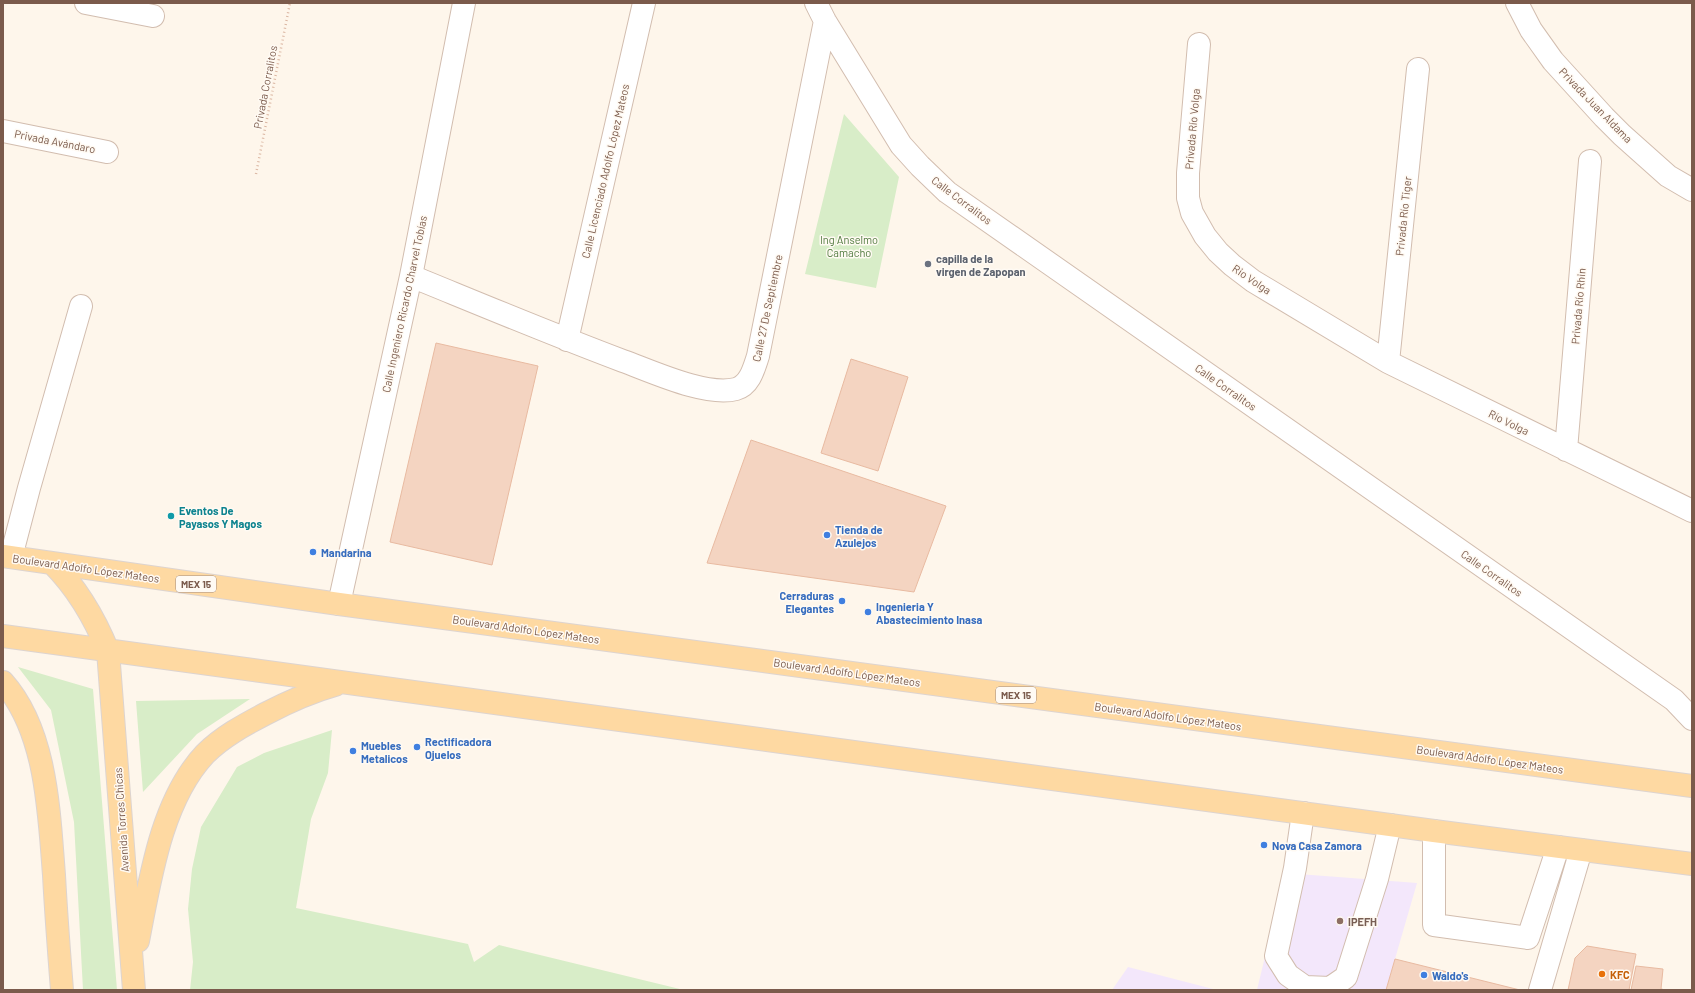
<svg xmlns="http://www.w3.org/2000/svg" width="1695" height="993" viewBox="0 0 1695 993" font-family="Barlow,sans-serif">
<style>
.education{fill:#f3e7fb}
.green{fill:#d8edc8}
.building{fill:#f4d4c1;stroke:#e8baa1}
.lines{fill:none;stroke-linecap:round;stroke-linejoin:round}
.minor-casing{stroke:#d2bdaf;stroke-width:24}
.major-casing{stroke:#ddd4d0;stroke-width:24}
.path{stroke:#dbb7a3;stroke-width:2.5;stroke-dasharray:1 3;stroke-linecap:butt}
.minor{stroke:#fff;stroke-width:22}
.major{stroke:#fed9a2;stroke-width:22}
.worship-dot{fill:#6b7280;stroke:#fffaf3;stroke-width:1.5}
.culture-dot{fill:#0f9aa8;stroke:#fffaf3;stroke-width:1.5}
.shop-dot{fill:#3f7fe0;stroke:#fffaf3;stroke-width:1.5}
.education-dot{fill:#8d6e63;stroke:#fffaf3;stroke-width:1.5}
.food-dot{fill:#e8710a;stroke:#fffaf3;stroke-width:1.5}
.labels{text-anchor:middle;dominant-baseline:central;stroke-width:3;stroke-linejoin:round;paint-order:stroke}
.shield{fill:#fffaf3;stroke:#a38b7e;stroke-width:1}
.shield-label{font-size:10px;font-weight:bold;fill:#7b5b4c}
.street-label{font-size:11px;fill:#7b5b4c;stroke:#fffaf3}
.park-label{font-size:11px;fill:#527b40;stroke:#fffaf3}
.worship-label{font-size:11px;font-weight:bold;fill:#5b616d;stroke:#fffaf3;text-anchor:start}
.culture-label{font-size:11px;font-weight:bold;fill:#0d838f;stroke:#fffaf3;text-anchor:start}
.shop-label{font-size:11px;font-weight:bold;fill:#366cbe;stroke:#fffaf3;text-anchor:start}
.education-label{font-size:11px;font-weight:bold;fill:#785e54;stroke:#fffaf3;text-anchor:start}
.food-label{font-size:11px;font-weight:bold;fill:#c56008;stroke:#fffaf3;text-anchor:start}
</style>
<rect width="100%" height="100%" fill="#fef6eb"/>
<path class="education" d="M1285 873 1417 883 1386 990H1257Z
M1128 967 1217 990H1112Z"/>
<path class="green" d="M844 114 899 177 876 288 805 274Z
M18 667 93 689 117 990H83L74 822 51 710Z
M250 699 197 734 143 792 136 701Z
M332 730 328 773 311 819 296 908 468 944 474 962 499 945 684 990H190L193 962 188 909 192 869 201 827 237 767 264 753Z"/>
<path class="building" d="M436 343 538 366 492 565 390 542Z
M851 359 908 377 878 471 821 453Z
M751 440 946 506 914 592 707 563Z
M1587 946 1636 954 1629 990H1568L1575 958Z
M1395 959 1520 990H1386Z
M1636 966 1663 969 1661 989 1666 990H1631Z"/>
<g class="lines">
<g class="minor-casing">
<path id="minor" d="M86 3 153 16
M816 3 825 21 901 145 920 166 947 192 1674 700 1692 719
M1517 3 1531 30 1553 61 1604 117 1622 135 1668 176 1692 190
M1199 44 1188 173V198L1192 213 1205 236 1218 252 1232 265 1253 281 1388 362 1692 511
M3 131 107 152
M411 276C482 305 551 334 623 361 651 371 706 397 736 389 750 385 754 368 758 356L825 21
M567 340 644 3
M1388 362 1418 69
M1566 450 1590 161
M11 557 29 488 81 306
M339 604 411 276 464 3
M1303 813 1295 868 1276 956 1288 975 1305 987 1330 988 1346 977 1377 879 1390 825
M1434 831V925L1528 938 1558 847
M1540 990 1581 850"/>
</g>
<g class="major-casing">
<path id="major" d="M3 556 339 604 1692 786
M52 563C76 587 95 619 108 651L134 990
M3 636 1434 831 1692 864
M3 682C47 731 49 813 54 875 56 913 59 952 62 990
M138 941C150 880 161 801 205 754 222 737 244 725 265 714 288 702 310 692 335 685"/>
</g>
<path class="path" d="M256 174 290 3"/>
<use href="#minor" class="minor"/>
<use href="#major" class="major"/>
</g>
<circle class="worship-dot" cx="928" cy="264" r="4"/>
<circle class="culture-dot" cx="171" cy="516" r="4"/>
<g class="shop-dot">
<circle cx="827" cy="535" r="4"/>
<circle cx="313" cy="552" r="4"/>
<circle cx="842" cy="601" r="4"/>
<circle cx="868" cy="612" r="4"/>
<circle cx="417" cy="747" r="4"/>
<circle cx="353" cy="751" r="4"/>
<circle cx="1264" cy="845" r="4"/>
<circle cx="1424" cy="975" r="4"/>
</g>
<circle class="education-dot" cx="1340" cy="921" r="4"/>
<circle class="food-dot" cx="1602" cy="974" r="4"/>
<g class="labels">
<g class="shield">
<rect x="176" y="576" width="40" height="16" rx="3"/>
<rect x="996" y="687" width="40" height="16" rx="3"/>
</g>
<g class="shield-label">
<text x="196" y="584">MEX 15</text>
<text x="1016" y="695">MEX 15</text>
</g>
<g class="street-label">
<text transform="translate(265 87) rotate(-79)">Privada Corralitos</text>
<text transform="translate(1596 105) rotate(46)">Privada Juan Aldama</text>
<text transform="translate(1192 129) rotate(-85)">Privada Río Volga</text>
<text transform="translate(55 141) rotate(11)">Privada Avándaro</text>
<text transform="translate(605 171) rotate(-77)">Calle Licenciado Adolfo López Mateos</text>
<text transform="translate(962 200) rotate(37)">Calle Corralitos</text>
<text transform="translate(1403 216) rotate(-84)">Privada Río Tiger</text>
<text transform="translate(1252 279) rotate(34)">Rio Volga</text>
<text transform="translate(404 304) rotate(-78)">Calle Ingeniero Ricardo Charvel Tobías</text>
<text transform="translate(1578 306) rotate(-85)">Privada Río Rhin</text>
<text transform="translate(767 308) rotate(-78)">Calle 27 De Septiembre</text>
<text transform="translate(1226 387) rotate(35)">Calle Corralitos</text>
<text transform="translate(1509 422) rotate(26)">Río Volga</text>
<text transform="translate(86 568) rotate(8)">Boulevard Adolfo López Mateos</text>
<text transform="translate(1492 573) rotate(35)">Calle Corralitos</text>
<text transform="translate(526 629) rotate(8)">Boulevard Adolfo López Mateos</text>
<text transform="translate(847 672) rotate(8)">Boulevard Adolfo López Mateos</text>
<text transform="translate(1168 716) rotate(8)">Boulevard Adolfo López Mateos</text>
<text transform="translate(1490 759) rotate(8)">Boulevard Adolfo López Mateos</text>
<text transform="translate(121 820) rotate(-94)">Avenida Torres Chicas</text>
</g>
<g class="park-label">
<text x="849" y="239">Ing Anselmo<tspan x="849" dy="13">Camacho</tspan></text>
</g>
<g class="worship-label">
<text x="936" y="258">capilla de la<tspan x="936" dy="13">virgen de Zapopan</tspan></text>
</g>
<g class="culture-label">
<text x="179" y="510">Eventos De<tspan x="179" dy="13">Payasos Y Magos</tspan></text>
</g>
<g class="shop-label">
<text x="835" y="529">Tienda de<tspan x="835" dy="13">Azulejos</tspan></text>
<text x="321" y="552">Mandarina</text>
<text x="834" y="595" text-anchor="end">Cerraduras<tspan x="834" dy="13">Elegantes</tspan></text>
<text x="876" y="606">Ingenieria Y<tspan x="876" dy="13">Abastecimiento Inasa</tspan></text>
<text x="425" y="741">Rectificadora<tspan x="425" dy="13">Ojuelos</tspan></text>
<text x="361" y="745">Muebles<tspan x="361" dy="13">Metalicos</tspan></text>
<text x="1272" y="845">Nova Casa Zamora</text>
<text x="1432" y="975">Waldo's</text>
</g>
<g class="education-label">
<text x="1348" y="921">IPEFH</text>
</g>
<g class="food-label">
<text x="1610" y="974">KFC</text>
</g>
</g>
<rect width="1695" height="993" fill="none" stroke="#7b5b4c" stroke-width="8"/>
</svg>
